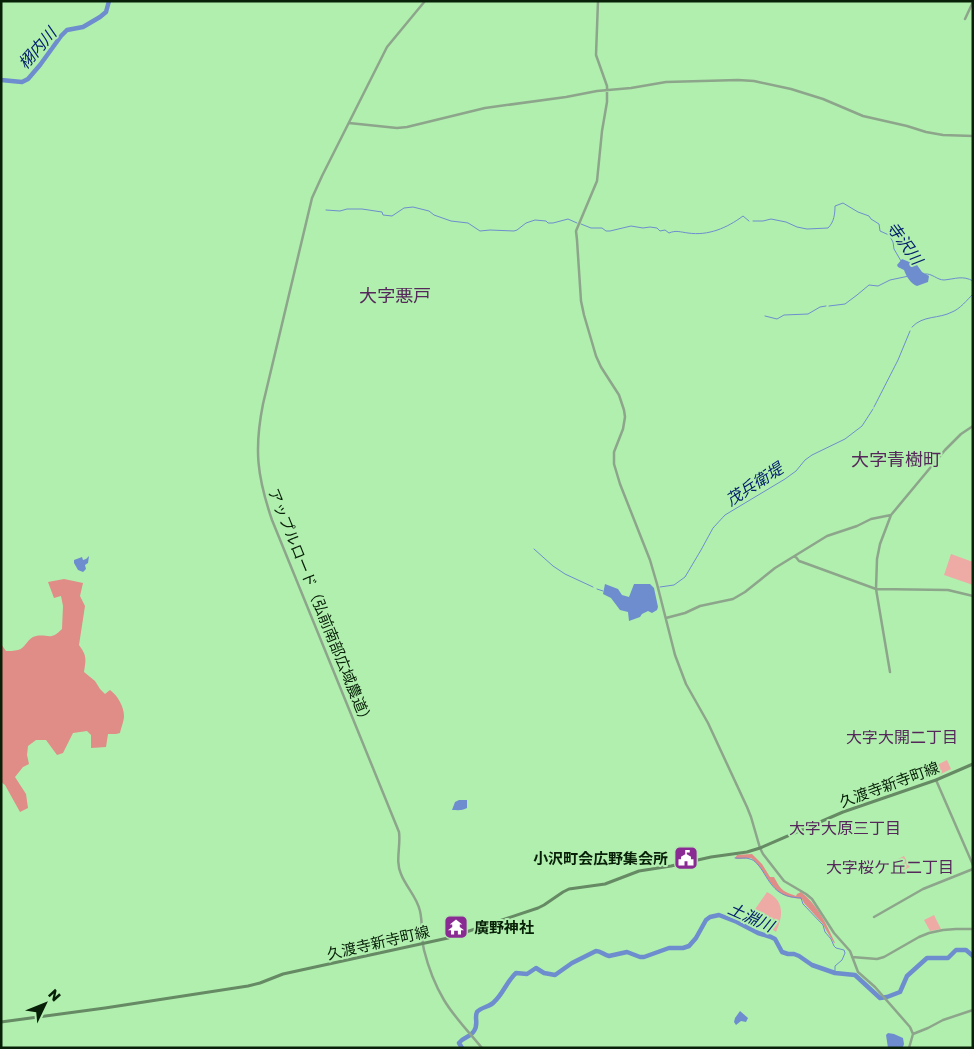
<svg xmlns="http://www.w3.org/2000/svg" width="974" height="1049" viewBox="0 0 974 1049" font-family="'Golos Text','Noto Sans JP',sans-serif">
<style>
.green{fill:#eeaba6}
.forest{fill:#e08c87}
.water{fill:#6e8dce}
.lines{fill:none;stroke-linecap:round;stroke-linejoin:round}
.stream{stroke:#6e8dce;stroke-width:1}
.river{stroke:#6e8dce;stroke-width:4.5}
.tertiary{stroke:#8da58b;stroke-width:2.5}
.secondary{stroke:#668a64;stroke-width:3}
.labels{text-anchor:middle;dominant-baseline:central;stroke-width:4;stroke-linejoin:round;paint-order:stroke}
.street-label{font-size:15px;fill:#082008;stroke:#b1efaf}
.poi-label{font-size:15px;font-weight:bold;fill:#082008;stroke:#b1efaf;text-anchor:end}
.water-label{font-size:16px;font-style:italic;fill:#06226d;stroke:#b1efaf}
.neighbourhood-label{font-size:16px;fill:#55275a;stroke:#b1efaf}
.quarter-label{font-size:18px;fill:#55275a;stroke:#b1efaf}
</style>
<rect width="100%" height="100%" fill="#b1efaf"/>
<path class="green" d="M951 554 973 562V585L944 575Z
M947 760 951 769 939 775 935 766Z
M904 856 910 867 900 872 894 861Z
M767 892C785 901 783 916 776 932L751 915Z
M934 915 941 929 930 931 924 920Z"/>
<path class="forest" d="M64 579 83 583 80 596 85 606 79 645C87 656 86 659 84 672L95 681 100 689 105 694 110 690C117 695 124 706 124 716 124 721 121 728 120 733L116 734H108L106 747 91 748V735L87 731 73 733 63 753 57 755 46 740H36L28 746 27 755 29 764 23 767 15 777 26 794 28 808 20 812 5 785 1 782V644L6 651C9 651 14 651 18 650 26 648 27 638 36 636 49 634 50 641 62 629L63 606 61 596 54 598 48 582Z
M752 854 762 864 770 877H774C781 890 782 891 796 896L797 894 801 892C817 904 827 925 835 943H834L826 930 823 924 804 903 802 899C797 898 791 898 786 896 770 890 765 869 751 858L737 859 735 858 737 855Z"/>
<path class="water" d="M902 259 917 265 922 272 929 276 928 282 917 286C911 284 906 276 904 270L898 267 897 265Z
M89 556 88 563 85 565 86 569 83 572 78 570 74 563V560L82 557 83 560 86 559Z
M605 584 618 589 622 595 629 597 634 584H650L654 588 658 607 657 610 652 613 648 611 642 614 640 617 629 621 628 612 620 610 611 598 603 594Z
M459 800H467V808C462 811 457 810 452 810L455 802Z
M740 1011 748 1018 746 1022 741 1021 736 1025 734 1022 735 1018Z
M888 1033 894 1034 903 1038 904 1044 903 1047 888 1048 886 1035Z"/>
<g class="lines">
<path class="stream" d="M326 210 340 211 347 209H362L382 212 383 215 392 216 404 208 413 207 429 211 434 215 451 221 468 223 480 231 490 230 514 231 517 230 526 223 535 220 546 221 548 223H553L568 219 577 223
M753 221H763L771 219 786 222 797 227 807 229 828 228C834 222 835 214 835 206L843 203 858 212 869 216 871 219 879 224 880 231 889 235 893 242 894 249 901 261
M581 224 591 228H602L606 231H610L631 226 643 228 650 227 657 228 660 231 665 230 669 233C676 230 680 232 688 233 708 236 727 228 743 216L749 221
M925 274C932 273 937 280 944 280 955 279 963 275 973 281
M829 306 845 304 857 295 869 285 878 286 890 280 909 276
M765 316 777 319 784 315 808 314 820 307 826 306
M912 327C923 315 939 319 952 312 960 309 967 300 973 294
M874 407 898 360 910 331
M534 549 553 566 565 574 593 587
M660 587 674 585 685 577 701 550 713 528 725 515 785 479 796 471 805 460 812 455 845 439 862 426 873 409
M597 589 603 591
M735 858C740 859 746 857 750 859 755 860 759 866 762 870 773 888 778 897 801 898L803 904 823 925 825 932 831 939 834 946 836 948 844 950 845 953 842 960 835 966V973"/>
<path class="river" d="M1 80 22 82 28 79 40 65 61 36 67 30 83 27 100 17 106 12 109 1
M462 1048 459 1043C463 1037 470 1038 474 1031 479 1024 474 1018 477 1012 481 1007 490 1007 494 1002 503 994 507 981 516 973L527 974 536 968 544 973 555 975 572 963 596 951C601 951 604 955 609 956L627 952 640 957H644L669 948H683L689 946 696 938 706 920 710 917 719 915 737 922 758 933 771 937 775 939 782 952 788 954H794L799 956 812 965 835 973 855 975 880 998 887 997 900 992 907 976 927 958H948L956 950H966L973 956"/>
<path class="tertiary" d="M425 1 387 47 322 176 312 198 263 404C254 449 257 476 272 520L399 832C401 846 395 861 401 874 406 887 417 897 420 911 423 924 421 937 424 950 428 966 435 985 444 1000 454 1017 469 1032 482 1048
M598 1 596 55 607 86V102L602 131 597 181 576 231 577 240 581 301 584 315 596 356 601 367 619 395 624 410 625 417 623 429 614 452V464L620 484 650 560 657 584 675 655 686 684 708 723 747 807 751 817 760 848 763 854 784 881 806 894 812 899 834 933 850 951 858 972 875 987 910 1027 913 1034 909 1048
M965 19 972 4
M349 123 397 128 407 127 485 108 566 97 597 91 631 88 666 82 738 80 754 81 791 89 823 99 863 116 907 126 926 132 943 135 973 136
M795 556 799 561 802 562 876 589 948 590 973 596
M666 618 685 613 700 606 733 599 745 592 775 568 827 536 857 526 871 519 891 515
M890 672 876 589 877 559 880 544 891 515 945 450 961 434 973 426
M936 780 973 865
M874 917 923 889 973 869
M852 957 877 959 884 957 919 937 929 933 943 930 956 929H973
M913 1034 928 1028 943 1020 973 1010"/>
<path class="secondary" d="M1 1022 105 1008 248 986 260 983 283 974 448 938 538 908 544 905 563 892 569 889 605 884 639 871 671 866 711 857 747 852 760 848 843 812 936 780 973 764"/>
</g>
<defs>
<g id="civic-square" transform="scale(1.25)"><rect x="-9" y="-9" width="18" height="18" rx="4" fill="#8a2b94" stroke="#b1efaf"/><path d="M-.6-6.5H3V-4.5H.6V-3L4-1V1h2V6H-6V1h2V-1L-.6-3ZM-1.2 2.5V6h2.4V2.5Z" fill="#fff"/></g>
<g id="temple-square" transform="scale(1.25)"><rect x="-9" y="-9" width="18" height="18" rx="4" fill="#8a2b94" stroke="#b1efaf"/><path d="M0-6L5-2H3V0L6.5 2.5H4V6H1.5V3h-3V6H-4V2.5H-6.5L-3 0V-2H-5Z" fill="#fff"/></g>
</defs>
<g fill-rule="evenodd">
<use href="#civic-square" x="686" y="858"/>
<use href="#temple-square" x="456" y="927"/>
</g>
<g class="labels">
<g class="street-label">
<text transform="translate(321 607) rotate(68)">アップルロード（弘前南部広域農道）</text>
<text transform="translate(889 784) rotate(-20)">久渡寺新寺町線</text>
<text transform="translate(378 942) rotate(-13)">久渡寺新寺町線</text>
</g>
<g class="poi-label">
<text x="668" y="858">小沢町会広野集会所</text>
<text x="474" y="927" text-anchor="start">廣野神社</text>
</g>
<g class="water-label">
<text transform="translate(37 48) rotate(-49)">栩内川</text>
<text transform="translate(905 243) rotate(54)">寺沢川</text>
<text transform="translate(754 484) rotate(-33)">茂兵衛堤</text>
<text transform="translate(751 917) rotate(24)">土淵川</text>
</g>
<g class="neighbourhood-label">
<text x="902" y="737">大字大開二丁目</text>
<text x="845" y="828">大字大原三丁目</text>
<text x="890" y="867">大字桜ケ丘二丁目</text>
</g>
<g class="quarter-label">
<text x="395" y="295">大字悪戸</text>
<text x="896" y="459">大字青樹町</text>
</g>
</g>
<rect width="974" height="1049" fill="none" stroke="#082008" stroke-width="5"/>
<g transform="translate(45 1004) rotate(47)" stroke="#b1efaf" stroke-width="4" paint-order="stroke">
<path d="M0-4L9 19L0 12L-9 19Z" fill="#082008"/>
<text y="-8" font-size="14" font-weight="bold" text-anchor="middle" fill="#082008">N</text>
</g>
</svg>
